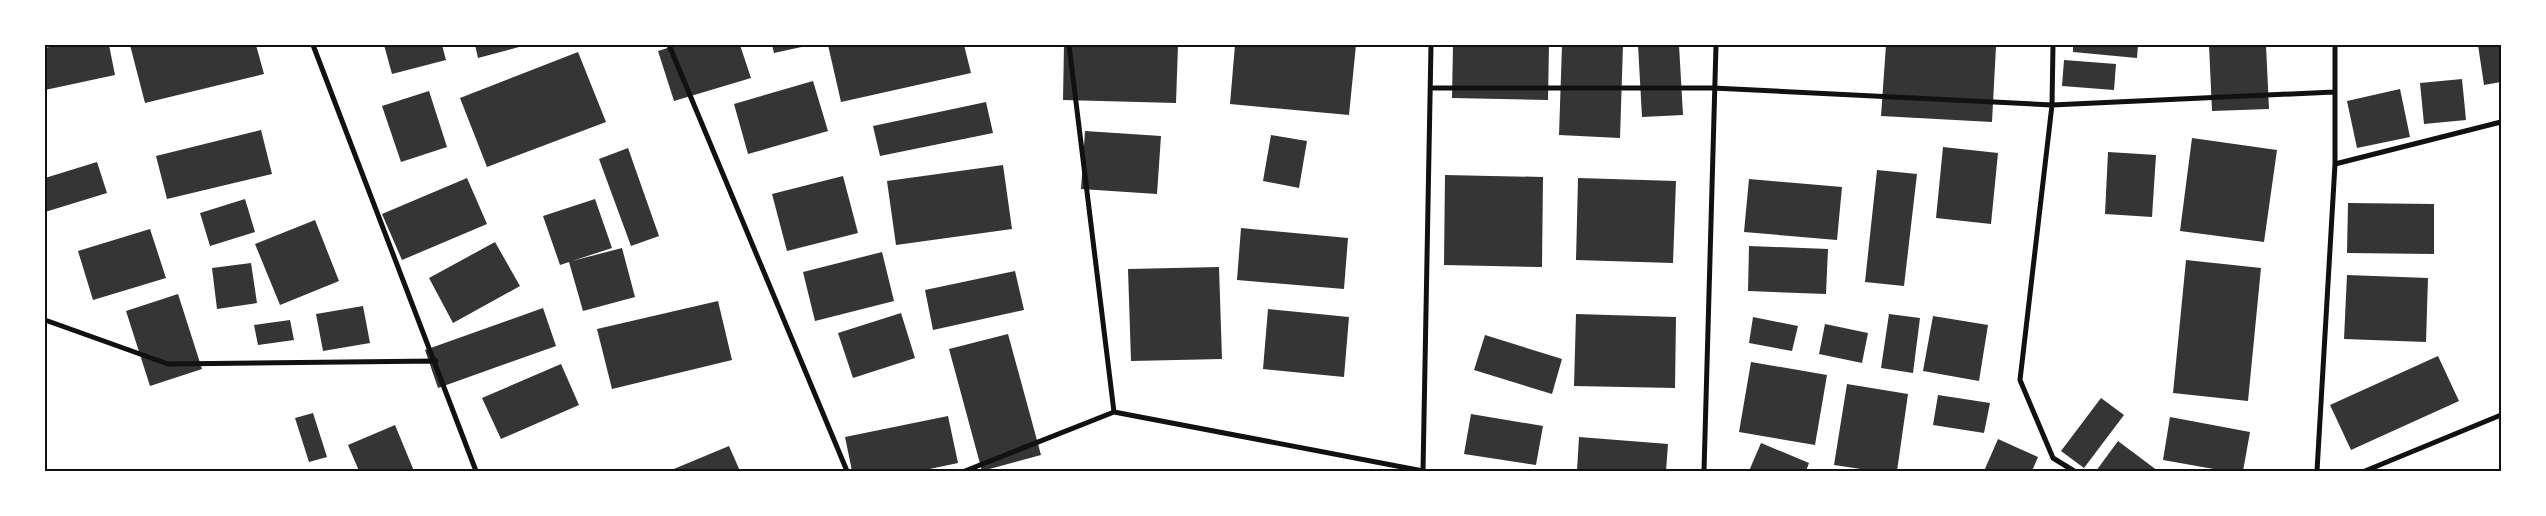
<svg xmlns="http://www.w3.org/2000/svg" width="2546" height="516" viewBox="0 0 2546 516" font-family="'Fira Sans',sans-serif">
<style>
.building{fill:#353535}
.lines{fill:none;stroke-linecap:round;stroke-linejoin:round}
.minor{stroke:#111;stroke-width:5}
.neatline{fill:none;stroke:#111;stroke-width:2}
</style>
<rect width="100%" height="100%" fill="#fff"/>
<path class="building" d="M58 45H109L115 75 45 90V48Z
M130 45H256L264 74 145 103Z
M384 45H442L446 60 392 74Z
M475 45H518L519 47 478 58Z
M677 45H740L751 78 674 101 658 51Z
M772 45H806V46L774 53Z
M828 45H964L971 73 841 102Z
M1064 45H1178L1176 103 1063 100Z
M1235 45H1356L1349 115 1230 104Z
M1453 45H1549L1548 100 1452 98Z
M1562 45H1623L1620 138 1559 135Z
M1638 45H1679L1683 115 1642 117Z
M1886 45 1996 46 1992 122 1881 116Z
M2073 45H2138L2137 58 2073 52Z
M2209 45H2266L2269 109 2212 111Z
M2478 45H2501V82L2484 85Z
M578 52 606 122 487 167 460 98Z
M2064 60 2116 64 2114 90 2062 86Z
M2462 79 2466 120 2424 124 2420 83Z
M813 81 828 131 748 154 734 104Z
M2400 89 2410 137 2357 148 2347 101Z
M429 91 447 147 401 162 382 106Z
M986 102 993 133 880 156 873 126Z
M261 130 272 174 167 199 156 156Z
M1085 131 1161 136 1157 194 1081 189Z
M1271 135 1307 141 1299 188 1263 181Z
M2192 138 2277 150 2264 242 2180 231Z
M1943 147 1998 153 1991 224 1936 218Z
M628 148 659 236 631 246 599 159Z
M2108 152 2156 155 2152 217 2105 214Z
M97 162 107 193 45 212V178Z
M1003 165 1012 229 896 245 887 181Z
M1877 170 1917 174 1904 286 1865 282Z
M1445 175 1543 177 1542 267 1444 265Z
M843 176 858 233 787 251 772 194Z
M467 178 487 224 402 260 382 214Z
M1578 178 1676 181 1673 263 1576 260Z
M1749 179 1842 187 1837 240 1744 232Z
M245 199 255 232 210 246 200 213Z
M595 199 612 248 572 261 622 248 635 297 583 311 569 262 560 265 543 216Z
M2348 203 2434 204V254L2347 253Z
M315 220 339 281 280 305 255 244Z
M1241 228 1348 238 1344 289 1237 280Z
M150 229 166 278 93 300 78 251Z
M495 242 520 286 453 323 429 278Z
M1749 246 1828 249 1826 294 1748 291Z
M882 252 894 301 815 321 803 272Z
M2186 260 2261 268 2248 401 2173 393Z
M251 263 257 303 217 309 212 268Z
M1219 267 1222 359 1131 361 1128 269Z
M1015 271 1024 310 933 330 925 290Z
M2347 275 2428 278 2426 342 2344 339Z
M178 294 202 369 150 386 126 311Z
M718 301 732 360 612 389 597 329Z
M363 306 370 343 323 351 316 314Z
M543 308 556 346 438 388 425 350Z
M1268 309 1349 317 1344 377 1263 369Z
M901 313 915 358 853 378 838 333Z
M1576 314 1676 317 1675 388 1574 386Z
M1889 314 1920 318 1913 373 1881 368Z
M1933 316 1988 325 1979 381 1923 371Z
M1753 317 1798 326 1792 351 1749 343Z
M290 320 294 340 258 345 254 325Z
M1825 324 1868 333 1862 363 1819 354Z
M1008 334 1041 455 982 471 949 349Z
M1485 335 1562 359 1552 394 1474 370Z
M2438 356 2459 401 2351 450 2330 405Z
M1751 362 1827 375 1815 445 1739 432Z
M561 364 579 405 501 439 482 398Z
M1847 384 1908 394 1897 471H1874L1834 465Z
M1938 395 1990 403 1984 433 1933 425Z
M2101 398 2124 415 2084 468 2061 451Z
M313 413 327 457 309 462 295 418Z
M1471 414 1543 426 1536 465 1464 454Z
M948 416 958 463 920 471H852L845 437Z
M2170 417 2250 432 2243 471H2225L2163 460Z
M395 425 414 471H359L348 445Z
M1579 437 1668 444 1666 471H1577Z
M1998 439 2038 457 2032 471H1984Z
M2118 441 2158 471H2096Z
M1761 443 1809 463 1806 471H1749Z
M729 446 740 471H669Z"/>
<g class="lines">
<path class="minor" d="M313 45 476 471
M669 45 847 471
M1069 45 1114 412
M2053 45 2052 105 2020 380 2053 458 2074 471
M1431 88H1713L2052 105 2334 92
M2335 164 2501 122
M45 320 168 364 436 361
M965 471 1114 412 1423 471
M1423 471 1431 45
M1704 471 1716 45
M2317 471 2335 164V45
M2365 471 2501 415"/>
</g>
<rect width="2546" height="516" fill="none" stroke="#ffffff" stroke-width="92"/>
<rect x="46" y="46" width="2454" height="424" class="neatline"/>
</svg>
